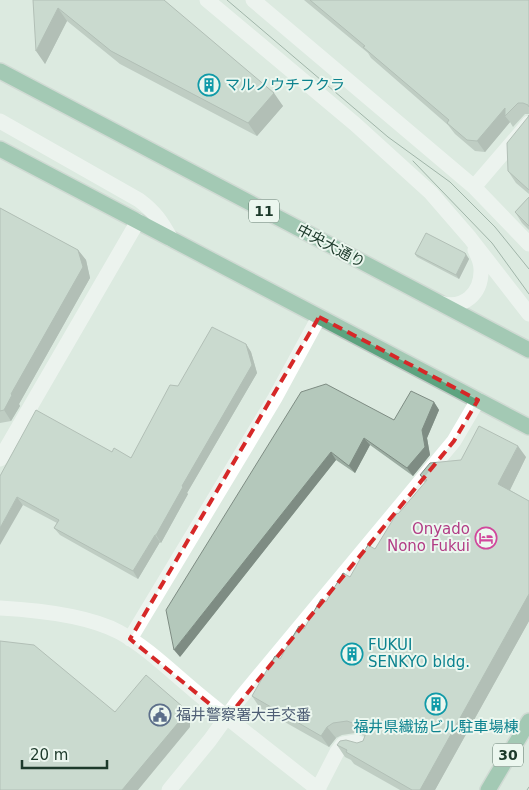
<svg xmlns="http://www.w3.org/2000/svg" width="529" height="790" viewBox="0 0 529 790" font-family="'DejaVu Sans','Noto Sans JP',sans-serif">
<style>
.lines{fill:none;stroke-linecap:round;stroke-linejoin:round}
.major-casing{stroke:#c0c8c4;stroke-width:18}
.minor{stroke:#fff;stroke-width:15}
.major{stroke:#5da37f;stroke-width:15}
.tram{stroke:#577666;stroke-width:1}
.wall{fill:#9baca1}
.shaded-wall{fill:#7e8c83}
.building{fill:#b4c8bb;stroke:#7e8c83}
.marked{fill:none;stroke:#d62828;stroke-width:4;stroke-dasharray:10 6;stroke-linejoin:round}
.labels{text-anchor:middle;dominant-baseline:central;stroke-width:4;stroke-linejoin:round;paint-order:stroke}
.shield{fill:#ecf7ef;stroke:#5b7366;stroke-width:1}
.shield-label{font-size:14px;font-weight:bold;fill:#1d3a2b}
.culture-label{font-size:15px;fill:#0d838f;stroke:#ecf7ef;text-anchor:start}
.street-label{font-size:15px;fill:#1d3a2b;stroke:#ecf7ef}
.hotel-label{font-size:15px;fill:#b23c85;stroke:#ecf7ef;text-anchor:end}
.service-label{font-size:15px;fill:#4e5e75;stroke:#ecf7ef;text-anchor:start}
</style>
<rect width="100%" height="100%" fill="#dceae0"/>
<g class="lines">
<g class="major-casing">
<path id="major" d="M0 71 529 350
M0 149 529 427
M488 790 529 721"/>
</g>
<path class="minor" d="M207 0 355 124 431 193 470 238 529 314
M253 0 474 187 529 244
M0 121 139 200C155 212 161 221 171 239
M474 187 529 123
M440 303C463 310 482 294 481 269 481 263 478 256 475 250
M0 459 138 221
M0 608C36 610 87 615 119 632 144 645 174 674 197 693 237 726 278 758 319 790
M130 639 275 398 319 317
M318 789 337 752 343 744 356 742 365 746
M169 790 210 740 238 701 454 441 478 400"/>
<use href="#major" class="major"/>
<path class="tram" d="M227 0 388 137 450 182 495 227 529 269
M413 161 492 243 529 294
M527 790 529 787"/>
</g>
<path class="wall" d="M33 0H164L283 106 257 136 120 64 67 21 45 64Z
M304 0H529V114H525L513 127 510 122 485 152 475 151 455 134 448 125 371 58 368 53Z
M529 115V194L516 183 508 171Z
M529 197V230L522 223 515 212Z
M0 208 78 250 86 260 90 278 19 404 20 406 11 421 0 423Z
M465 253 469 259 459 279 417 257 415 254Z
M246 344 251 352 257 373 187 493 188 494 161 543 160 542 138 579 60 535 54 528 57 523 23 505 0 476 112 452 131 458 178 386Z
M301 392 394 420 434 402 439 410 427 438 430 455 413 476 370 445 355 473 336 460 180 657Z
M526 457 510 490 529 501V621L435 790H400L354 764 351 760 345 757 337 745 357 743 363 741 365 736 355 733 342 735 336 738 329 747 260 708 252 696 280 659 304 629 326 602 350 577 375 549 398 514 425 483 420 475Z"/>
<path class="shaded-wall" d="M58 8 67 21 45 64 36 51Z
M274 93 283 106 257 136 248 123Z
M505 108V116L510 122 485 152 477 141Z
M78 250 86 260 90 278 19 404 20 406 11 421 4 410Z
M465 253 469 259 459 279 456 275Z
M246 344 251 352 257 373 187 493 188 494 161 543 156 535Z
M434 402 439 410 427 438 430 455 413 476 407 468 422 430Z
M364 438 370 445 355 473 349 466Z
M518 446 526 457 507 496 498 484Z
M331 452 336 460 180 657 174 650Z
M17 497 23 505 0 545V528Z
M155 535 160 542 138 579 133 571Z
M529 594V621L435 790H420Z
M183 707 190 717V727L138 790H122Z
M327 727 336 738 329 747 321 736Z"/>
<path class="building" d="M33 0H164L274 93 248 123 111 51 58 8 36 51Z
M310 0H529V107L528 105 523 103H518L505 116V108L477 141 467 140 447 123 449 120 363 47 365 46Z
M529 115V190L508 171 507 143 528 117Z
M529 197V226L515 212Z
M0 208 78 250 83 267 11 394 12 395 4 410 0 411Z
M426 233 465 253 466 255 456 275 415 254Z
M212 327 246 344 252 365 182 486 183 487 156 535H155L133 571 54 528 59 520 17 497 0 528V476L36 410 112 452 114 448 131 458 170 385 178 386Z
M326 384 394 420 411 391 434 402 422 430 425 447 407 468 364 438 349 466 331 452 174 650 166 610 301 392Z
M479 426 518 446 498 484 529 501V594L420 790H412L346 752 347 750 337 745 340 741 346 740 357 743 363 741 366 733 361 726 347 721 333 723 327 727 321 736 252 696 275 656 280 659 299 626 304 629 321 599 326 602 343 573 350 577 368 545 375 549 397 513 398 514 427 480 420 475 430 463 461 460Z
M0 641 34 645 115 712 146 675 183 707V717L122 790H0Z"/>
<path d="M0 0H529V790H0ZM319 317 478 400 454 441 227 718 130 639Z" fill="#dceae0" fill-opacity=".55" fill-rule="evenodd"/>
<path class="marked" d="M319 317 478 400 454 441 227 718 130 639Z"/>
<defs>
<g id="building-ring" transform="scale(1.125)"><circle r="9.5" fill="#ecf7ef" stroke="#0f9aa8" stroke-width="1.5"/><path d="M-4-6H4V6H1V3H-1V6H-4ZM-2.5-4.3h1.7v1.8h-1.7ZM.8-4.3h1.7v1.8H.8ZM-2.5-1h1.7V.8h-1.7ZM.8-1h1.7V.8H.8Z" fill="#0f9aa8"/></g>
<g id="hotel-ring" transform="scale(1.125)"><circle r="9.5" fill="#ecf7ef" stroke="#d1479c" stroke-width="1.5"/><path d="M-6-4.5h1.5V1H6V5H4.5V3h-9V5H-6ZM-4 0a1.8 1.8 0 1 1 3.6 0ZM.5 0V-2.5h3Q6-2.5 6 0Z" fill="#d1479c"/></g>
<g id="civic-ring" transform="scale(1.125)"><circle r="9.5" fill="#ecf7ef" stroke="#5c6f8a" stroke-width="1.5"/><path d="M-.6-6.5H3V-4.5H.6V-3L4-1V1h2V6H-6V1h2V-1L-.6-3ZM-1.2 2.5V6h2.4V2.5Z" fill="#5c6f8a"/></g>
</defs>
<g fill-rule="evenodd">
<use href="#building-ring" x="209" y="85"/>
<use href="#hotel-ring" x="486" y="538"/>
<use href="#building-ring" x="352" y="654"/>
<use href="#building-ring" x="436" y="704"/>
<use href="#civic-ring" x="160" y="715"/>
</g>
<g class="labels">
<g class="shield">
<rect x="249" y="199.5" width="30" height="23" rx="4"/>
<rect x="493" y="743.5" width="30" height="23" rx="4"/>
</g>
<g class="shield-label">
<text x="264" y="211">11</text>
<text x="508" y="755">30</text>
</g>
<g class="culture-label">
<text x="225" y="85">マルノウチフクラ</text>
<text x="368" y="645">FUKUI<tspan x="368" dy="17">SENKYO bldg.</tspan></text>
<text x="436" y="727" text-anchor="middle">福井県繊協ビル駐車場棟</text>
</g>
<g class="street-label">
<text transform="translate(331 246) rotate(28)">中央大通り</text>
</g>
<g class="hotel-label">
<text x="470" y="529">Onyado<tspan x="470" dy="17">Nono Fukui</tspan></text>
</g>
<g class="service-label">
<text x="176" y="715">福井警察署大手交番</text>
</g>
</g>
<path d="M22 760v8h85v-8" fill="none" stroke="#1d3a2b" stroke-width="2.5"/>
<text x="30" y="760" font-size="15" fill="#1d3a2b" stroke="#ecf7ef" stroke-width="4" paint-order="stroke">20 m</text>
</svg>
